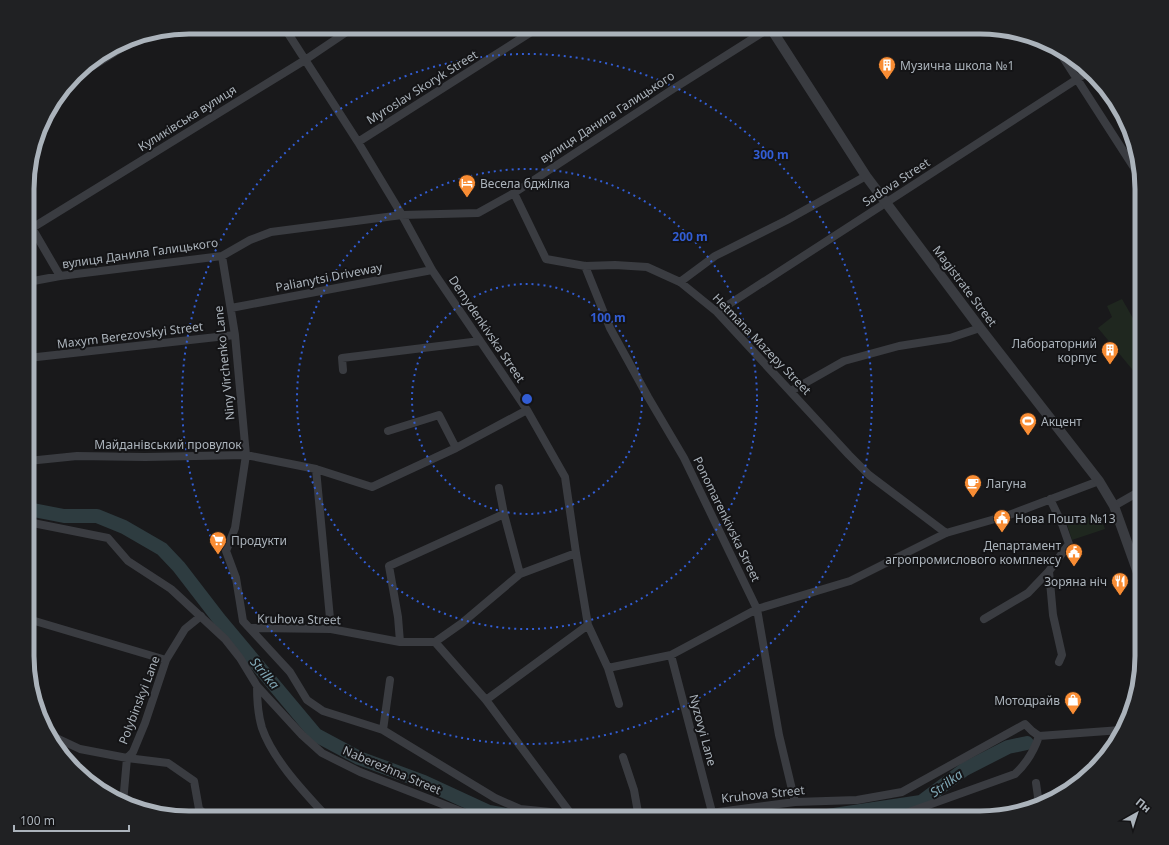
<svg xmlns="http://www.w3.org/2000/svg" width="1169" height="845" viewBox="0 0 1169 845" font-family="'Noto Sans',sans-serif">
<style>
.green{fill:#1f271f}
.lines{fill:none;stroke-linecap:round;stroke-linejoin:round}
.river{stroke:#2e3c40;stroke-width:14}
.minor{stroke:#3a3c41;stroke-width:8}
.tertiary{stroke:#3a3c41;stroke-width:10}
.ring{fill:none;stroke:#325dd4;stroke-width:2;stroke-dasharray:2 4}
.labels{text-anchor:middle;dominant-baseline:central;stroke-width:4;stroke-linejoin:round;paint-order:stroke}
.poi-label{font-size:12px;fill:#abb3bb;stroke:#141416;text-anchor:start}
.street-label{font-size:12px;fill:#abb3bb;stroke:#141416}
.water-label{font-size:13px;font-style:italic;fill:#81a9b7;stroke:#141416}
.rim{fill:none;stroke:#abb3bb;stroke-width:5}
.centre{fill:#325dd4;stroke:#141416;stroke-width:2}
.ring-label{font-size:12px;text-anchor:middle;font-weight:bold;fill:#325dd4;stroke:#141416;stroke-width:4;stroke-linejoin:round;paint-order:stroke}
</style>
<rect width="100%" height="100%" fill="#19191b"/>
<path class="green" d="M1122 299 1142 334 1141 380 1098 328 1112 317 1107 306Z
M1099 514 1105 529 1072 540 1067 524Z"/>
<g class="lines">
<path class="river" d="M28 509 64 516H97L124 527 162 549 179 567 219 619 316 735 359 758 424 782 489 812 523 818
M814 818 921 802 965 769 1008 747 1027 743"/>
<path class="minor" d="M284 27 358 142 402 215 432 270 527 410 565 477 576 553 588 625 608 668 619 704
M1057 48 1142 180
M75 77 139 37
M358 142 539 27
M514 193 546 259 585 266 615 265 647 267 680 282 717 312 849 455 869 475 946 533
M28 221 60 276
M32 228 305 60 354 27
M222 256 235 335 246 455 235 528 226 551 236 578 243 621 290 672 307 700 323 711 383 730 495 798 520 809 571 814
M585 266 610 328 648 397 684 458 757 609 779 735 795 802
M28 282 60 276 222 256 250 240 271 232 402 215 478 213 514 193 673 89 771 27
M680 282 715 256 787 220 866 176
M231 308 432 270
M717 312 1088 72
M28 358 235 335
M343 370 342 358 480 341
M791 391 844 361 899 346 950 338 980 328
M388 431 439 415 456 448
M28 461 77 456 145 457 246 455 316 469 372 487 456 448 527 410
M316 469 331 629
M499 488 504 514 520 574
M1050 499 1062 524 1069 544 1049 571 1053 615 1062 655 1059 662
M1114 506 1142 490
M28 522 108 538 128 561 171 589 225 639 240 658 257 686 302 735 322 753 360 772 478 818
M28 619 166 660
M984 619 1028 593 1049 571
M251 628 331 629 400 642H435L486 700 571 814 607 818
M400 642 398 617 389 566 504 514
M435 642 462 623 520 574 576 553
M671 655 712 812
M608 668 671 655 757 609 850 581 946 533 1009 515 1099 481
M257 686C257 700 258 715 262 728 273 760 305 793 328 818
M486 700 588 625
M383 730 390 680
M48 734 80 749 127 758 168 763 194 781 199 809 209 818
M1039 736 1121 730
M623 757 634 790 639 818
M1036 783 1039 804
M123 803 127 758 133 752 145 723 166 660 185 629 201 616
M895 817 1015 774C1027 763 1034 751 1039 736
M672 818 795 802 857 800 902 792 1025 724 1032 731 1039 736"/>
<path class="tertiary" d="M770 27 866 176 980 328 1099 481 1114 506 1142 584"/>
</g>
<g class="ring">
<circle cx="527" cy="399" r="115"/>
<circle cx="527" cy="399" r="230"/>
<circle cx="527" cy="399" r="345"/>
</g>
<defs>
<g id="building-pin" transform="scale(0.9)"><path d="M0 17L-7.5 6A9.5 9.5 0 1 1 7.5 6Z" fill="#f98d34" stroke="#141416"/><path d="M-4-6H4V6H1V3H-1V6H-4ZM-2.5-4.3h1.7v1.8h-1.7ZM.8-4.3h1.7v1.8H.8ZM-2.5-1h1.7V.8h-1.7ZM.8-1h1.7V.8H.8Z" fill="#fff"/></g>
<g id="hotel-pin" transform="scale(0.9)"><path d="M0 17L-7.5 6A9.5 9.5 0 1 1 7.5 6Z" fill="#f98d34" stroke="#141416"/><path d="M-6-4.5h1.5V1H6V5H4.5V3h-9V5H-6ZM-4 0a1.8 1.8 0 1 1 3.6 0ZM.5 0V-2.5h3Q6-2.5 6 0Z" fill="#fff"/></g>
<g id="stadium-pin" transform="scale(0.9)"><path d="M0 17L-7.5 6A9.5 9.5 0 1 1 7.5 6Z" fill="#f98d34" stroke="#141416"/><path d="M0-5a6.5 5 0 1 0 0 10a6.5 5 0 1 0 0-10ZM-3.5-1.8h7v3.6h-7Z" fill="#fff"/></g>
<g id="cafe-pin" transform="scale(0.9)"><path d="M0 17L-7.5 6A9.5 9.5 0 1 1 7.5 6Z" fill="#f98d34" stroke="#141416"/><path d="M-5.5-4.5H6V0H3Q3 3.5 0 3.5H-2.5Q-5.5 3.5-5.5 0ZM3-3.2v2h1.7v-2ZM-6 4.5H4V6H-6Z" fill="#fff"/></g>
<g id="civic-pin" transform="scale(0.9)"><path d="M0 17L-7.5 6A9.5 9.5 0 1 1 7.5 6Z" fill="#f98d34" stroke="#141416"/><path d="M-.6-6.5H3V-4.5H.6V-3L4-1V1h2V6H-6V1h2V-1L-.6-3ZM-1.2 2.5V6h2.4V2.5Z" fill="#fff"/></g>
<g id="supermarket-pin" transform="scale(0.9)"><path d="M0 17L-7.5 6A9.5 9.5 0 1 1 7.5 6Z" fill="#f98d34" stroke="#141416"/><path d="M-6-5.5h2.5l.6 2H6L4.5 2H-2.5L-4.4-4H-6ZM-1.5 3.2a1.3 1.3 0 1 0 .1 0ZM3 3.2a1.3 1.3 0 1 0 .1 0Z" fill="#fff"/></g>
<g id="restaurant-pin" transform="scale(0.9)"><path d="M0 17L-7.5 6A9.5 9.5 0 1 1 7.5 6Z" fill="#f98d34" stroke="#141416"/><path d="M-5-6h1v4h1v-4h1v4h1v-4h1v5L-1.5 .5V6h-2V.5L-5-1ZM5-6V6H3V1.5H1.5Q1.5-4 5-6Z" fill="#fff"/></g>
<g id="shop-pin" transform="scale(0.9)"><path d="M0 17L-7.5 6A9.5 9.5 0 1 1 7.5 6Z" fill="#f98d34" stroke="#141416"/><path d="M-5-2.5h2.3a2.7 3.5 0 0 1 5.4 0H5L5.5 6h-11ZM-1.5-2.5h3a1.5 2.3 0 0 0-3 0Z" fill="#fff"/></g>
</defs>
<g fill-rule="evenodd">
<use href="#building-pin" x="887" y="65"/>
<use href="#hotel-pin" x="467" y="183"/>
<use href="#building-pin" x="1110" y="350"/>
<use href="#stadium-pin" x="1028" y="421"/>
<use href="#cafe-pin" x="973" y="483"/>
<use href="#civic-pin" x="1002" y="518"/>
<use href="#supermarket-pin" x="218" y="540"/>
<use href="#civic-pin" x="1074" y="552"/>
<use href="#restaurant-pin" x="1120" y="581"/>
<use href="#shop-pin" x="1073" y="700"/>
</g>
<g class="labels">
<g class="poi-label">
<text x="900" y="65">Музична школа №1</text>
<text x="480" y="183">Весела бджілка</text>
<text x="1097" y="343" text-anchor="end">Лабораторний<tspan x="1097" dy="14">корпус</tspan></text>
<text x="1041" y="421">Акцент</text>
<text x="986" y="483">Лагуна</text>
<text x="1015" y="518">Нова Пошта №13</text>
<text x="231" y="540">Продукти</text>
<text x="1061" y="545" text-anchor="end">Департамент<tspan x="1061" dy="14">агропромислового комплексу</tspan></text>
<text x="1107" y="581" text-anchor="end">Зоряна ніч</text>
<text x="1060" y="700" text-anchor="end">Мотодрайв</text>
</g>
<g class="street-label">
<text transform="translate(422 87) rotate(-32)">Myroslav Skoryk Street</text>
<text transform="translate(607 117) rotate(-33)">вулиця Данила Галицького</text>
<text transform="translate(187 118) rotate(-32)">Куликівська вулиця</text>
<text transform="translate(896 182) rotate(-33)">Sadova Street</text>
<text transform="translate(140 253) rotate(-8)">вулиця Данила Галицького</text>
<text transform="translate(329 277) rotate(-11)">Palianytsi Driveway</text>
<text transform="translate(965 286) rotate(53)">Magistrate Street</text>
<text transform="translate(487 329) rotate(56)">Demydenkivska Street</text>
<text transform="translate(130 335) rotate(-7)">Maxym Berezovskyi Street</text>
<text transform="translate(762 344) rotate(46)">Hetmana Mazepy Street</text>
<text transform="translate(224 363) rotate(-96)">Niny Virchenko Lane</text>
<text x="168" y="444">Майданівський провулок</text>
<text transform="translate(727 519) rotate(64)">Ponomarenkivska Street</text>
<text transform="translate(299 619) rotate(1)">Kruhova Street</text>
<text transform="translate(139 700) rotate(-69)">Polybinskyi Lane</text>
<text transform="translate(703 730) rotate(75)">Nyzovyi Lane</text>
<text transform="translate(392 770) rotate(23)">Naberezhna Street</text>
<text transform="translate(763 794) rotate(-6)">Kruhova Street</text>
</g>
<g class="water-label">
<text transform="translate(265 673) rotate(50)">Strilka</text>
<text transform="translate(946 783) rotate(-36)">Strilka</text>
</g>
</g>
<path d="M0 0H1169V845H0ZM189 34H980A155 155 0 0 1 1135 189V656A155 155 0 0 1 980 811H189A155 155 0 0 1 34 656V189A155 155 0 0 1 189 34Z" fill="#202123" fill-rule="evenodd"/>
<path class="rim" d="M189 34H980A155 155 0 0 1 1135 189V656A155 155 0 0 1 980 811H189A155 155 0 0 1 34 656V189A155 155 0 0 1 189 34Z"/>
<circle cx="527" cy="399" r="6" class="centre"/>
<g class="ring-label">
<text x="771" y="159">300 m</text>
<text x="690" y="241">200 m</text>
<text x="608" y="322">100 m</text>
</g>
<g transform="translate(1137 813) rotate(39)" stroke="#141416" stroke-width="3" paint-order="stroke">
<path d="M0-3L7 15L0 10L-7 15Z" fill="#abb3bb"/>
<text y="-6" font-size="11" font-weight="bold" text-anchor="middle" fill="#abb3bb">Пн</text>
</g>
<path d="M14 825v6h115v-6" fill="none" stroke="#abb3bb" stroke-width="2"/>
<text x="20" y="825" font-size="12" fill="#abb3bb" stroke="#141416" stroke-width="3" paint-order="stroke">100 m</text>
</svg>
